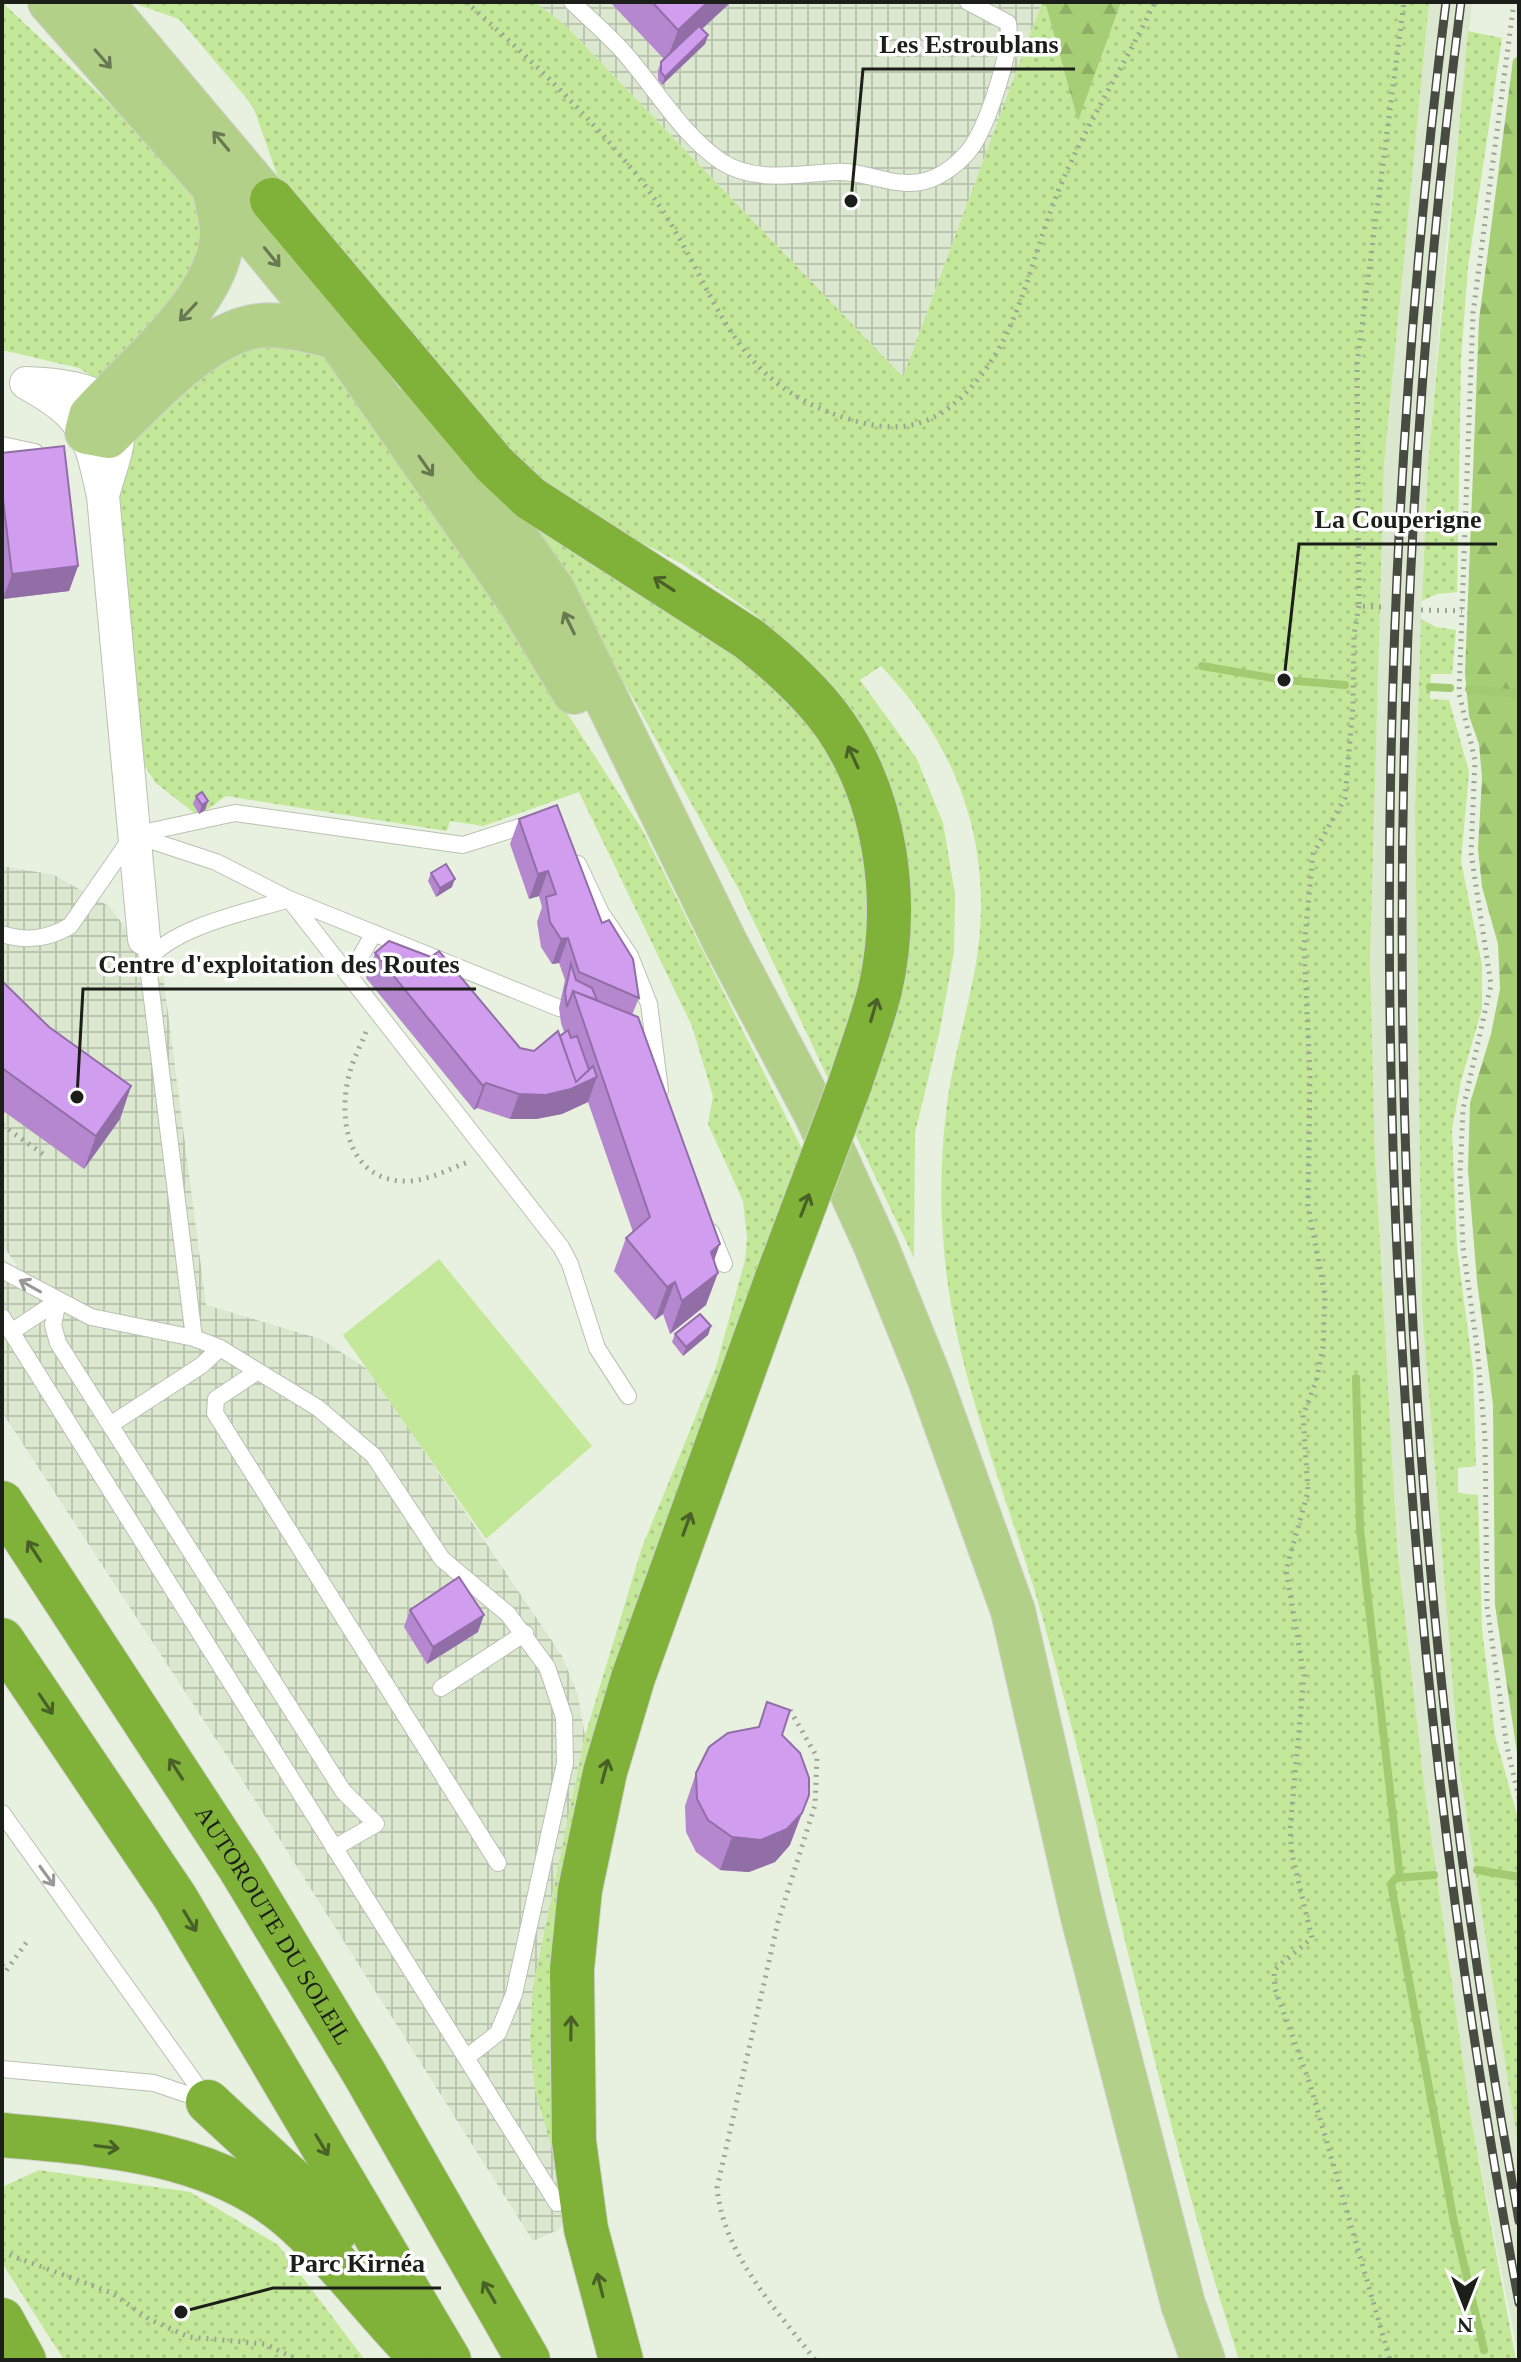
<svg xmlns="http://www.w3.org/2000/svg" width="1521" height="2362" viewBox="0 0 1521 2362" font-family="Georgia,serif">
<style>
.built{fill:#dbe7cf}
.industrial{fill:url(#industrial-grid)}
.green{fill:url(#green-dots)}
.forest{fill:url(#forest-firs)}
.pitch{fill:#c3e899}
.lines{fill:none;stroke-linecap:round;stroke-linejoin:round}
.stream{stroke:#a2cb71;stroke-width:8}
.lane-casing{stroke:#b9c1b1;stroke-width:18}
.street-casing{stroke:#b9c1b1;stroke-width:34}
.primary-casing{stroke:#d2d2d1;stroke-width:46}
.highway-casing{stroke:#d2d2d1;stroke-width:46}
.path{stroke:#9da497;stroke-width:5;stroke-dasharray:2 6;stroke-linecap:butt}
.lane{stroke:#fff;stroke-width:16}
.street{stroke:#fff;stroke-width:32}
.primary{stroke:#b3d088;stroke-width:44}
.highway{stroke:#80b138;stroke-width:44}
.rail-casing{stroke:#474b42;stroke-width:9}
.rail{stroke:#fff;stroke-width:6;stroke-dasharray:18;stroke-linecap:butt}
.highway-bridge-casing{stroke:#d2d2d1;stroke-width:46;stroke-linecap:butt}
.highway-bridge{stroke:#80b138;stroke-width:44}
.wall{fill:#b487ce}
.shaded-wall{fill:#926ea7}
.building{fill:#d19def;stroke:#926ea7;stroke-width:2}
.oneway{stroke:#687850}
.oneway2{stroke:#496127}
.oneway3{stroke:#999a98}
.labels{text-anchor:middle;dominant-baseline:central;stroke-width:7;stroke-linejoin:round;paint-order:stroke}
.street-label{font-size:24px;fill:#1c1f19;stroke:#fff}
.leader{fill:none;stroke:#1c1f19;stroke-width:3}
.callout-dot{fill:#1c1f19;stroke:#fff;stroke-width:3}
.callout-label{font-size:26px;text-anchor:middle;font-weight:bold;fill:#1c1f19;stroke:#fff;stroke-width:7;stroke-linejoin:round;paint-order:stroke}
</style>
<defs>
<pattern id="industrial-grid" width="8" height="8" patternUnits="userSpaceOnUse" patternTransform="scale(2)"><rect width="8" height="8" fill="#dbe7cf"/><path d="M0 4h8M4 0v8" fill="none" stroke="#bbc6b1"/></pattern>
<pattern id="green-dots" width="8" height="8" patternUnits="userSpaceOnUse" patternTransform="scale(2)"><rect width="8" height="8" fill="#c3e899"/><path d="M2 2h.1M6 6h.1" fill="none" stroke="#a7c783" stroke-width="1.8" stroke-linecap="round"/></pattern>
<pattern id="forest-firs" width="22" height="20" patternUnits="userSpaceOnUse" patternTransform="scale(2)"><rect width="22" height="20" fill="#a5ce75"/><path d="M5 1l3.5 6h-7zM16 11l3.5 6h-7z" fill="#8db065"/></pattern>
</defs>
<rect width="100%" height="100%" fill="#e8f1e0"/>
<path class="built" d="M1429 2H1472L1446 247 1428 464 1421 619 1415 808 1422 1310 1460 1773 1519 2152V2360L1470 2112 1425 1792 1397 1546 1375 1156 1370 961 1384 465Z"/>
<path class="industrial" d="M535 2H1042L903 377 565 25Z
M2 866 54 875 109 906 130 934 157 928 206 1305 321 1339 370 1371 562 1656 578 1695 585 1736 533 1987 571 2214 558 2230 533 2241 227 1756 2 1412V1275L17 1265 2 1245Z"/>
<path class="green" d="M2 2 171 162 199 195 213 241 133 359 96 379 79 368 2 350Z
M130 2H535L565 25 903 377 1042 2H1045L1078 120 1121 2H1429L1384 465 1370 960 1375 1156 1397 1546 1425 1792 1470 2112 1516 2360H1239C1161 2118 1112 1868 1044 1623 1009 1496 951 1370 943 1237 940 1197 941 1154 946 1113 951 1066 965 1021 974 974 997 858 963 751 881 666L860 680 917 759 943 823 955 894 954 952 940 1030 915 1133 914 1258 855 1134 886 1044 907 959 910 876 895 805 868 737 818 671 753 613 682 564 574 507 500 444 281 186 254 109 243 94 179 19Z
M1468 31 1502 38 1468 267 1461 359 1457 592 1437 594 1422 601 1428 464Z
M261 335 329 355 449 530 643 831 808 1161 619 1694 571 2214 535 2090 530 2040 533 1987 585 1736 642 1547 716 1367 745 1260 747 1238 743 1201 708 1124 713 1096 692 1026 579 792 483 826 450 821 447 831 226 796 198 816 156 783 142 762 117 507 123 449 146 408Z
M537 516 739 644 848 768 879 910 834 1091 738 888 633 698 528 525Z
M1421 619 1436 627 1456 630 1452 674H1431L1430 699 1449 700 1469 772 1461 861 1482 965V1009L1461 1081 1452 1130 1457 1249 1473 1369 1476 1466 1458 1468V1493L1478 1495 1482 1629 1495 1736 1519 1822V2152L1460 1773 1422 1310 1415 808Z
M39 2170 190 2192 278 2245 365 2360H64L2 2263V2187Z"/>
<path class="forest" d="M1045 2H1121L1078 121Z
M1519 55V1766L1495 1605 1493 1405 1477 1281 1468 1170 1470 1103 1491 1034 1500 989 1498 944 1482 887 1478 849 1482 778 1479 744 1469 716 1465 673 1479 320 1513 60Z"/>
<path class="pitch" d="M439 1259 592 1446 486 1539 343 1335Z"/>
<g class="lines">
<path class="stream" d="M1202 666 1284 680 1345 685
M1430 687 1450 688
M1469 689 1519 694
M1356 1378 1360 1529 1400 1878
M1477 1870 1519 1877
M1434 1875 1396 1878 1391 1884 1454 2222 1484 2350"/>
<g class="lane-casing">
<path id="lane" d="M572 2C588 17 605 32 620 48 654 85 680 134 722 162 755 183 798 174 835 172 866 170 894 189 925 181 944 176 963 160 973 145 988 122 1013 49 1008 23L968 2
M2 445 35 452
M134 835 216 862 289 899 559 1008
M578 864 601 913 630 956 649 1004 660 1090
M2 934C27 942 48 939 70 926L133 835 235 813 463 845 535 822
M146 950 194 1338
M147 961C174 926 248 912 289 899L561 1247 570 1264 597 1348 628 1396
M350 975 374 933
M711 1232 724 1264
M2 1270 91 1317 194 1338 220 1348 318 1408 374 1456 442 1559 508 1614 547 1667 564 1717 565 1763 514 1994 498 2033 466 2058
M2 1317 557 2203
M11 1332 58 1301 53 1325 58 1343 343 1791 376 1824 334 1848
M258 1371 216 1399 215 1413 498 1863
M110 1425 202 1365 220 1348
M441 1688 525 1633
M2 1813 208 2101
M2 2069 154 2083 207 2101"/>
</g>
<g class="street-casing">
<path id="street" d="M26 383C55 384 119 387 119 429 119 450 108 475 103 496 89 432 85 416 26 383Z
M103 496 144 939"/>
</g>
<g class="primary-casing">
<path id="primary" d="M50 2 214 187 337 337 520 602 574 692
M101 2 293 230
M214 187C217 203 223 221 222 236 219 301 133 369 91 416L87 432 108 436C144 401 205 333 257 326 284 323 312 331 337 337
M419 401 553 590 726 944 817 1116 876 1246 929 1377 1013 1611 1083 1917 1183 2304 1203 2360"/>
</g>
<g class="highway-casing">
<g id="highway">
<path d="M272 200 494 464 530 498 749 639C780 664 812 692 835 725 887 800 900 903 880 990 872 1022 860 1053 850 1084"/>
<path id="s1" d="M2 1503 240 1868 364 2073 528 2360"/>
<path d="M2 1640 175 1897 449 2360"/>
<path d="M208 2102 290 2178 336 2231"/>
<path d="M2 2135C99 2144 208 2150 287 2215 332 2253 369 2303 409 2345"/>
<path d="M2 2320 24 2360"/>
<path d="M621 2360 586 2229 574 2141 572 1969 580 1890 605 1772 633 1678 777 1278"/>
</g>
</g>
<path class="path" d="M466 2C529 57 591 117 643 183 722 285 718 386 863 423 915 436 951 415 982 374 1020 325 1032 259 1054 202 1080 133 1123 69 1155 2
M1514 2 1473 313 1459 693 1475 760 1471 853 1491 985 1463 1109 1460 1176 1463 1247 1477 1347 1485 1438 1487 1606 1507 1747 1519 1798
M1359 606 1354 634 1353 706 1345 798 1313 854 1304 947 1310 1077 1308 1205 1325 1295 1323 1347 1316 1382 1303 1415 1308 1492 1286 1570 1304 1675 1290 1831 1292 1855 1312 1938 1274 1970 1275 1989 1310 2084 1390 2360
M1381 607 1359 606 1357 364 1404 2
M1421 610 1462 611
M366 1032C361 1045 353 1059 350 1072 336 1119 349 1184 409 1181 430 1180 449 1169 468 1162
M2 1125 43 1154
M790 1710 817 1757 815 1805 778 1922 717 2188C724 2256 775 2307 815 2360
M2 1965 6 1971 28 1940
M2 2252 112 2293 149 2319 189 2337 265 2344 298 2360"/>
<use href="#lane" class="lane"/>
<use href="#street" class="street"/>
<use href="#primary" class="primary"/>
<use href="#highway" class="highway"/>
<g class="rail-casing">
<path id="rail" d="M1446 2C1350 770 1377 1543 1519 2303
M1461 2C1367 738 1385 1491 1519 2221"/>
</g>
<use href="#rail" class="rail"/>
<g class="highway-bridge-casing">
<path id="highway-bridge" d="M777 1278 850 1084"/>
</g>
<use href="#highway-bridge" class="highway-bridge"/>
</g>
<path class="wall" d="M610 2H731L702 29 708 35 705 44 662 85 658 80V70L661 62 664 59Z
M2 453 78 566 69 591 3 599Z
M196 796 208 801 205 810 199 814 193 804Z
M519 819 602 923 639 998 632 1015 714 1261 706 1305 670 1334 663 1314 655 1320 614 1271 626 1238 633 1232 588 1102 562 1114 536 1119H510L477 1108 474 1110 366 978 375 953 520 1048 534 1051 564 1032 561 1023 559 1008 565 980 559 963 552 964 541 947 537 922 542 907 539 896 529 899 510 844Z
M431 873 452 887 436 897 428 881Z
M2 981 49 1027 131 1086 120 1119 84 1169 2 1110Z
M711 1326 708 1335 683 1356 672 1342 675 1334Z
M410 1610 478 1632 427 1664 404 1627Z
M767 1702 782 1735 790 1845 775 1862 749 1872 720 1870 696 1852 686 1832 685 1806 696 1773 758 1728Z"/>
<path class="shaded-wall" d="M708 2H731L666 62 678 30Z
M708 35 705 44 662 85 665 77Z
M78 566 69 591 3 599 12 574Z
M208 801 205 810 199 814 202 805Z
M548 871 539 896 529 899 538 874Z
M455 879 452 887 436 897 440 888Z
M568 938 559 963 552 964 561 939Z
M597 1077 588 1102 562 1114 536 1119H510L519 1094Z
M486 1083 477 1108 474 1110 483 1086Z
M131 1086 120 1119 84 1169 96 1136Z
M720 1244 708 1277 711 1252Z
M718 1273 706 1305 670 1334 682 1301Z
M675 1282 663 1314 655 1320 667 1287Z
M711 1326 708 1335 683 1356 686 1347Z
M484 1615 478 1632 427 1664 433 1647Z
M809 1795 790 1845 775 1862 749 1872 720 1870 732 1837Z"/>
<path class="building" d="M652 2H708L678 30Z
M699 26 708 35 665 77 661 72V62Z
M64 446 78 566 12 574 2 491V453Z
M202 792 208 801 202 805 196 796Z
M557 805 602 923 609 920 633 959 639 998 579 972 568 938 561 939 550 922 546 897 556 894 548 871 538 874 519 819Z
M446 864 455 879 440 888 431 873Z
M389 941 431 957 439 951 520 1048 534 1051 558 1031 576 1082 593 1066 597 1077 571 1089 546 1095 519 1094 486 1083 483 1086 375 953Z
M571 964 576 980 592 988 597 1000 573 991 567 1007 565 992Z
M2 981 49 1027 131 1086 96 1136 2 1068Z
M573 991 638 1017 720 1244 711 1252 718 1273 682 1301 675 1282 667 1287 626 1238 650 1217Z
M568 1030 571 1038 577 1036 589 1070 576 1082 560 1036Z
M700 1314 711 1326 686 1347 675 1334Z
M459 1577 484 1615 433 1647 410 1610Z
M767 1702 790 1710 782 1735 800 1753 809 1778V1795L802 1813 787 1829 761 1840 732 1837 708 1820 697 1799 696 1773 709 1747 728 1733 759 1727Z"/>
<defs><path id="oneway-shaft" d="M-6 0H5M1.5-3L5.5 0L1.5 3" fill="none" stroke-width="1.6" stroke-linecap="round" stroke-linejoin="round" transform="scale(2)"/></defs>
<g class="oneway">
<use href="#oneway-shaft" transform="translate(103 59) rotate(49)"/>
<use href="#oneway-shaft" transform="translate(221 141) rotate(-130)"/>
<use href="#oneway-shaft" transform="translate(272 257) rotate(51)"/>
<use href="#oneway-shaft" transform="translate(188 312) rotate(133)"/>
<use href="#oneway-shaft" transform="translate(426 466) rotate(55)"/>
<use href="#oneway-shaft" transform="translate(569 623) rotate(-116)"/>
</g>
<g class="oneway2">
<use href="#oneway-shaft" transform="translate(664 584) rotate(-147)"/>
<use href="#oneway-shaft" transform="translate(853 757) rotate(-115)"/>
<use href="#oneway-shaft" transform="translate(874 1010) rotate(-74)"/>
<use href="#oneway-shaft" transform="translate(805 1205) rotate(-69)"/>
<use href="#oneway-shaft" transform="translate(687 1524) rotate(-70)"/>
<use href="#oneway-shaft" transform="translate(34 1551) rotate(-123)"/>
<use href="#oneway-shaft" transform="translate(46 1704) rotate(56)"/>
<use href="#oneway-shaft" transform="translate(176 1769) rotate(-123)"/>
<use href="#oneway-shaft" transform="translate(605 1771) rotate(-75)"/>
<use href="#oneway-shaft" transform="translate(190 1921) rotate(59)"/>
<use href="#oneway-shaft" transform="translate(571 2028) rotate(-89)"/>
<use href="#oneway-shaft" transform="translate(322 2145) rotate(59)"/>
<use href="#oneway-shaft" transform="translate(107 2147) rotate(7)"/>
<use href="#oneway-shaft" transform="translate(600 2285) rotate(-104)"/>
<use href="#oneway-shaft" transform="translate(489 2292) rotate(-120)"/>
</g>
<g class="oneway3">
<use href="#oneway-shaft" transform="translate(30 1286) rotate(-151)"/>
<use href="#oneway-shaft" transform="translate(47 1876) rotate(54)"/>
</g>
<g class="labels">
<g class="street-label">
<text stroke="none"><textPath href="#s1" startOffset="502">AUTOROUTE DU SOLEIL</textPath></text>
</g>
</g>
<path class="leader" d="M851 201L863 69H1075M1284 680L1299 544H1497M77 1097L83 989H476M181 2312L273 2288H441"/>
<g class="callout-dot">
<circle cx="851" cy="201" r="8"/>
<circle cx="1284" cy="680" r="8"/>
<circle cx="77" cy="1097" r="8"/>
<circle cx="181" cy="2312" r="8"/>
</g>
<g class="callout-label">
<text x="969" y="53">Les Estroublans</text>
<text x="1398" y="528">La Couperigne</text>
<text x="279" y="973">Centre d'exploitation des Routes</text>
<text x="357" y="2272">Parc Kirnéa</text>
</g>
<rect width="1521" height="2362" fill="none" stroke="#1c1f19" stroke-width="8"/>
<g transform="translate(1465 2306) rotate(180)" stroke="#ffffff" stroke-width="6" paint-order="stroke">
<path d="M0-6L14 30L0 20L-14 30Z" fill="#1c1f19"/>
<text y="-12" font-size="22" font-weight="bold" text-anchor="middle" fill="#1c1f19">N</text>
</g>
</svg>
